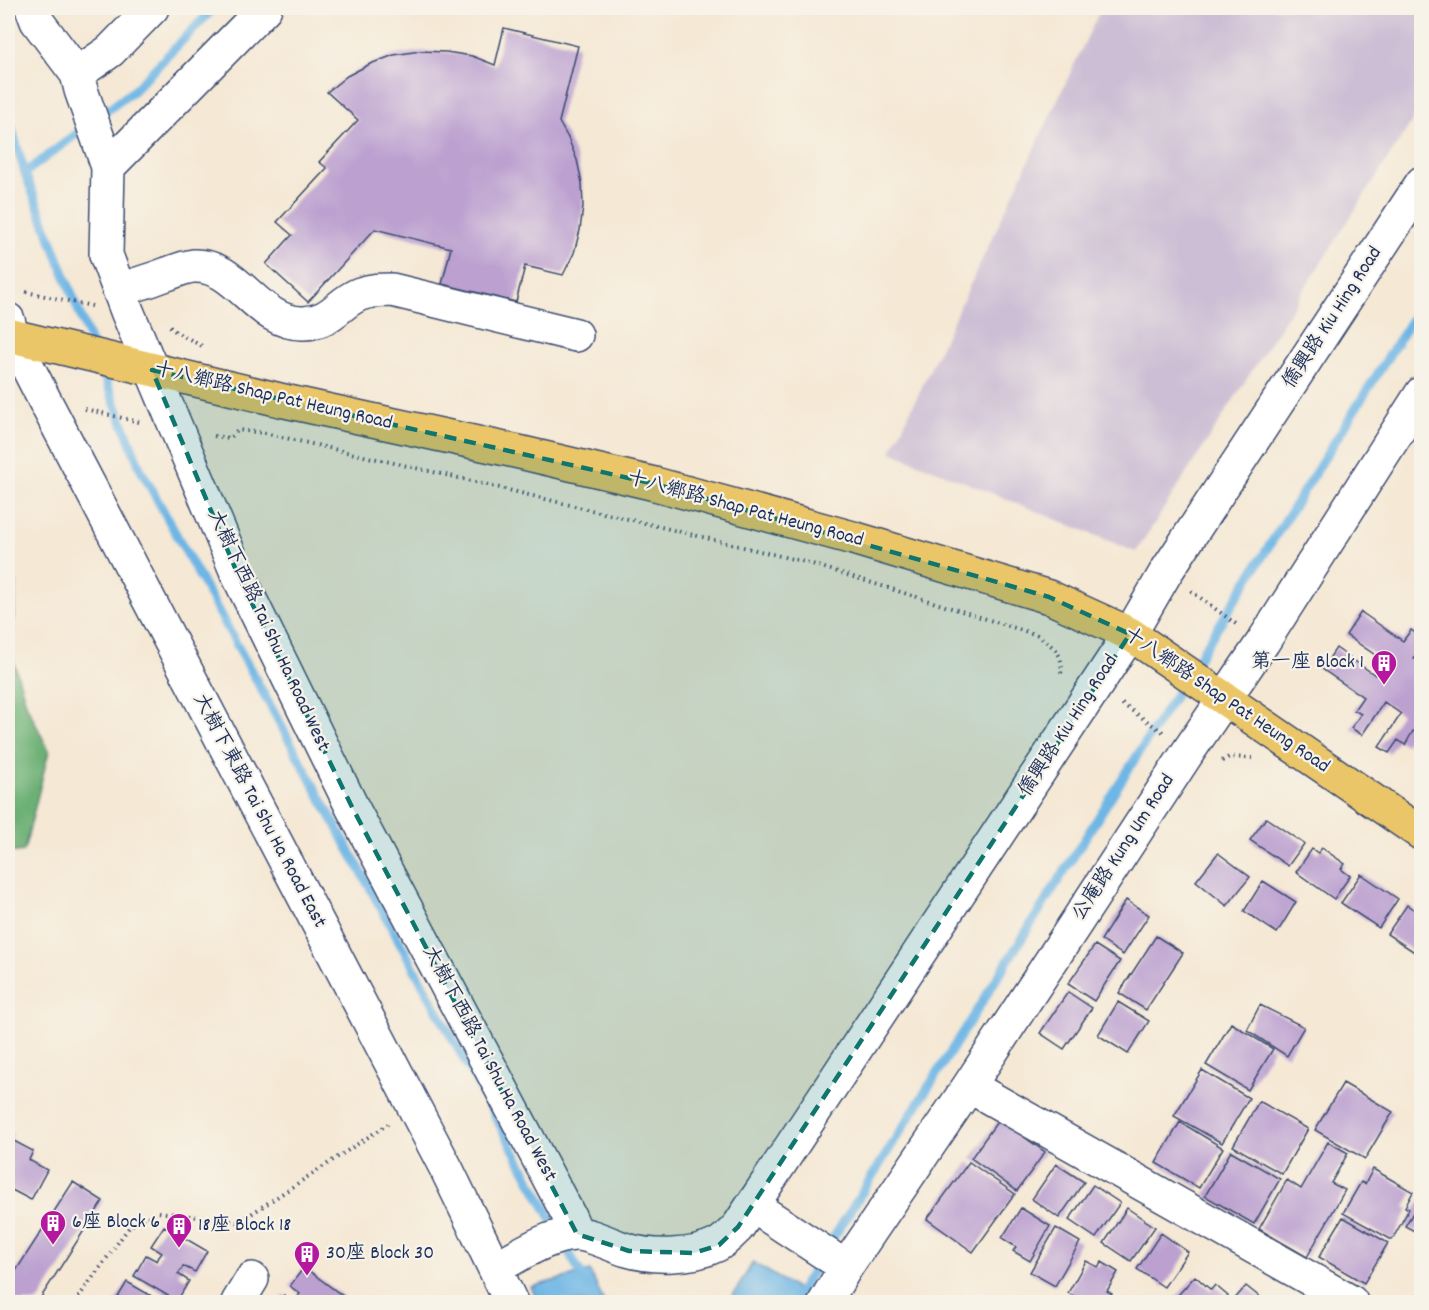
<svg xmlns="http://www.w3.org/2000/svg" width="1429" height="1310" viewBox="0 0 1429 1310" font-family="Dekko,'LXGW WenKai TC',sans-serif">
<style>
.industrial{fill:#ccbed4}
.forest{fill:#6cb074;stroke:#447069;stroke-width:1.5}
.water{fill:#6db6e5;stroke:#4472a2;stroke-width:1.5}
.lines{fill:none;stroke-linecap:round;stroke-linejoin:round}
.stream{stroke:#6db6e5;stroke-width:9}
.building{fill:#bba0d0}
.minor-casing{stroke:#3c4b70;stroke-width:36}
.major-casing{stroke:#3c4b70;stroke-width:36}
.path{stroke:#3c4b70;stroke-width:4;stroke-dasharray:1.5 4.5;stroke-linecap:butt}
.minor{stroke:#fff;stroke-width:33}
.major{stroke:#ebc669;stroke-width:33}
.marked{fill:#0f766e;fill-opacity:0.2;stroke:#0f766e;stroke-width:4.5;stroke-dasharray:12 8;stroke-linejoin:round}
.labels{text-anchor:middle;dominant-baseline:central;stroke-width:4.5;stroke-linejoin:round;paint-order:stroke}
.street-label{font-size:20px;fill:#1b2f5e;stroke:#f7f3e8}
.poi-label{font-size:20px;fill:#1b2f5e;stroke:#f7f3e8;text-anchor:start}
</style>
<rect width="100%" height="100%" fill="#f7f3e8"/>
<filter id="ink" filterUnits="userSpaceOnUse"><feTurbulence type="fractalNoise" baseFrequency=".0167" numOctaves="2"/><feDisplacementMap in="SourceGraphic" scale="12" xChannelSelector="R" yChannelSelector="G"/><feConvolveMatrix kernelMatrix="1 2 1 2 8 2 1 2 1" color-interpolation-filters="sRGB"/></filter>
<filter id="wash" filterUnits="userSpaceOnUse"><feTurbulence type="fractalNoise" baseFrequency=".008" numOctaves="4" result="noise"/><feDisplacementMap in="SourceGraphic" scale="24" xChannelSelector="R" yChannelSelector="G"/><feGaussianBlur stdDeviation="1.35" result="paint"/><feColorMatrix in="noise" values="0 0 0 0 0 0 0 0 0 0 0 0 0 0 0 0 0 1.4 0 .05"/><feComposite in="paint" operator="in"/></filter>
<g filter="url(#wash)">
<rect width="100%" height="100%" fill="#f5e8d4"/>
<path class="industrial" d="M1101 8H1421V107L1136 552 891 452Z"/>
<path class="forest" d="M8 580 16 583 11 653 27 706 49 751 24 851 8 853Z"/>
<path class="water" d="M753 1262 811 1298 808 1302H729Z
M590 1271 604 1302H538L531 1287Z"/>
<g class="lines">
<path class="stream" d="M8 116 25 173 93 348
M25 173 133 91 214 8
M99 363 141 470 558 1231
M564 1243 581 1274 594 1302
M791 1302 800 1291 1422 303"/>
</g>
<g id="blocks">
<path class="building" d="M504 28 578 46 559 122 568 138 577 160 582 183 583 207 580 230 574 253 563 275 525 266 516 302 442 284 451 248 375 229 308 302 266 264 292 235 277 222 327 168 319 162 358 120 327 92 347 76 370 64 394 55 420 51 446 52 472 56 495 65Z
M1361 612 1403 641 1411 630 1417 634 1422 628V648L1414 658 1422 664V737L1413 731 1405 745 1398 740 1389 753 1379 747 1401 714 1384 702 1362 735 1351 728 1361 714 1354 710 1363 697 1322 669 1336 648 1375 675 1384 661 1346 635Z
M1266 818 1304 844 1288 866 1250 840Z
M1322 848 1345 864 1341 869 1350 876 1334 899 1296 872 1312 849 1318 853Z
M1218 853 1250 877 1227 906 1196 881Z
M1361 874 1398 899 1379 928 1341 903Z
M1263 881 1296 902 1277 933 1244 911Z
M1126 900 1149 915 1123 955 1101 940Z
M1407 905 1422 915V957L1387 934Z
M1156 936 1183 953 1146 1010 1119 993Z
M1095 945 1120 961 1094 1001 1068 984Z
M1068 992 1092 1008 1064 1049 1040 1033Z
M1118 1002 1149 1021 1128 1054 1098 1035Z
M1260 1005 1304 1027 1287 1056 1247 1030Z
M1231 1023 1273 1049 1248 1090 1206 1065Z
M1202 1070 1249 1098 1222 1143 1174 1116Z
M1343 1083 1393 1112 1365 1159 1315 1130Z
M1259 1101 1308 1129 1282 1174 1233 1146Z
M999 1119 1045 1152 1017 1191 971 1158Z
M1180 1122 1223 1148 1199 1188 1156 1163Z
M8 1131 13 1134 10 1139 33 1151 29 1160 47 1170 31 1200 8 1188Z
M1328 1142 1348 1153 1331 1183 1345 1190 1307 1257 1259 1229 1287 1180 1301 1189Z
M1231 1151 1280 1179 1254 1224 1205 1196Z
M969 1162 1015 1194 973 1252 927 1219Z
M1056 1164 1084 1182 1059 1218 1032 1199Z
M1373 1169 1413 1192 1405 1207 1409 1209 1392 1240 1343 1213 1361 1182 1365 1184Z
M73 1182 103 1201 38 1302H20L8 1295V1283Z
M1093 1185 1120 1203 1096 1238 1069 1220Z
M1422 1198V1235L1405 1226Z
M1021 1208 1050 1226 1030 1261 1013 1251 1016 1247 1002 1238Z
M1127 1208 1155 1227 1131 1261 1104 1243Z
M1343 1217 1388 1243 1364 1283 1319 1257Z
M164 1226 207 1251 195 1272 183 1266 181 1270 178 1274 189 1281 177 1301 134 1276 146 1255 157 1261 159 1257 162 1253 151 1246Z
M1056 1228 1080 1242 1055 1286 1030 1272Z
M1161 1233 1188 1252 1164 1287 1137 1269Z
M1086 1261 1098 1267 1102 1262 1118 1272 1107 1291 1112 1294 1108 1302H1085L1068 1293Z
M304 1267 344 1297 340 1302H278L284 1295 294 1302 300 1294 290 1286Z
M1195 1276 1211 1290 1215 1285 1228 1296 1223 1302H1172Z
M127 1282 162 1302H115Z
M1246 1286 1266 1302H1232Z"/>
</g>
</g>
<g filter="url(#ink)">
<use href="#blocks" fill-opacity="0" stroke="#3c4b70" stroke-width="1.5"/>
<g class="lines">
<g class="minor-casing">
<path id="minor" d="M32 8 37 21 77 74 81 90 108 167 106 255 127 311 238 575 352 807 569 1216 577 1234
M77 74 110 51 152 8
M108 167 265 8
M119 290C135 285 151 280 167 274 175 271 185 267 193 266 238 263 257 325 304 323 332 322 339 302 360 294 371 290 381 290 392 290L576 335
M8 320 12 336 45 401 447 1170 511 1302
M969 1086 1351 1302
M753 1206 846 1267
M495 1268C520 1255 546 1236 575 1234 589 1233 613 1246 627 1250 653 1258 693 1257 717 1245 725 1241 732 1233 738 1227L1130 634 1166 572 1422 183
M238 1302 252 1279
M825 1302 846 1267 969 1086 1190 749 1263 642 1422 393"/>
</g>
<g class="major-casing">
<path id="major" d="M8 335 280 400 519 452 655 484 853 538 1049 597 1130 634 1422 834"/>
</g>
<path class="path" d="M26 292 92 306
M170 326 176 332 202 346
M85 409 139 422
M214 436 230 438 238 430 264 433 459 478 809 563 1037 635C1053 647 1064 652 1061 674L1064 676
M1191 591 1236 624
M1122 704 1163 732
M1222 761 1229 757 1252 758
M75 1302 130 1226 158 1212 239 1222 388 1124"/>
<use href="#minor" class="minor"/>
<use href="#major" class="major"/>
</g>
</g>
<path class="marked" d="M152 370 655 484 1049 597 1130 634 738 1227 719 1245 694 1253 629 1251 577 1234 352 807 238 575Z"/>
<defs>
<g id="building-pin" transform="scale(1.35)"><path d="M0 17L-7.5 6A9.5 9.5 0 1 1 7.5 6Z" fill="#b5179e" stroke="#f7f3e8"/><path d="M-4-6H4V6H1V3H-1V6H-4ZM-2.5-4.3h1.7v1.8h-1.7ZM.8-4.3h1.7v1.8H.8ZM-2.5-1h1.7V.8h-1.7ZM.8-1h1.7V.8H.8Z" fill="#fff"/></g>
</defs>
<g fill-rule="evenodd">
<use href="#building-pin" x="1384" y="663"/>
<use href="#building-pin" x="53" y="1223"/>
<use href="#building-pin" x="179" y="1226"/>
<use href="#building-pin" x="307" y="1254"/>
</g>
<g class="labels">
<g class="street-label">
<text transform="translate(1333 318) rotate(-57)">僑興路 Kiu Hing Road</text>
<text transform="translate(273 397) rotate(13)">十八鄉路 Shap Pat Heung Road</text>
<text transform="translate(745 510) rotate(15)">十八鄉路 Shap Pat Heung Road</text>
<text transform="translate(268 631) rotate(65)">大樹下西路 Tai Shu Ha Road West</text>
<text transform="translate(1226 701) rotate(34)">十八鄉路 Shap Pat Heung Road</text>
<text transform="translate(1069 726) rotate(-57)">僑興路 Kiu Hing Road</text>
<text transform="translate(259 811) rotate(62)">大樹下東路 Tai Shu Ha Road East</text>
<text transform="translate(1124 848) rotate(-57)">公庵路 Kung Um Road</text>
<text transform="translate(489 1064) rotate(62)">大樹下西路 Tai Shu Ha Road West</text>
</g>
<g class="poi-label">
<text x="1364" y="663" text-anchor="end">第一座 Block 1</text>
<text x="72" y="1223">6座 Block 6</text>
<text x="198" y="1226">18座 Block 18</text>
<text x="326" y="1254">30座 Block 30</text>
</g>
</g>
<rect width="1429" height="1310" fill="none" stroke="#f7f3e8" stroke-width="30"/>
</svg>
